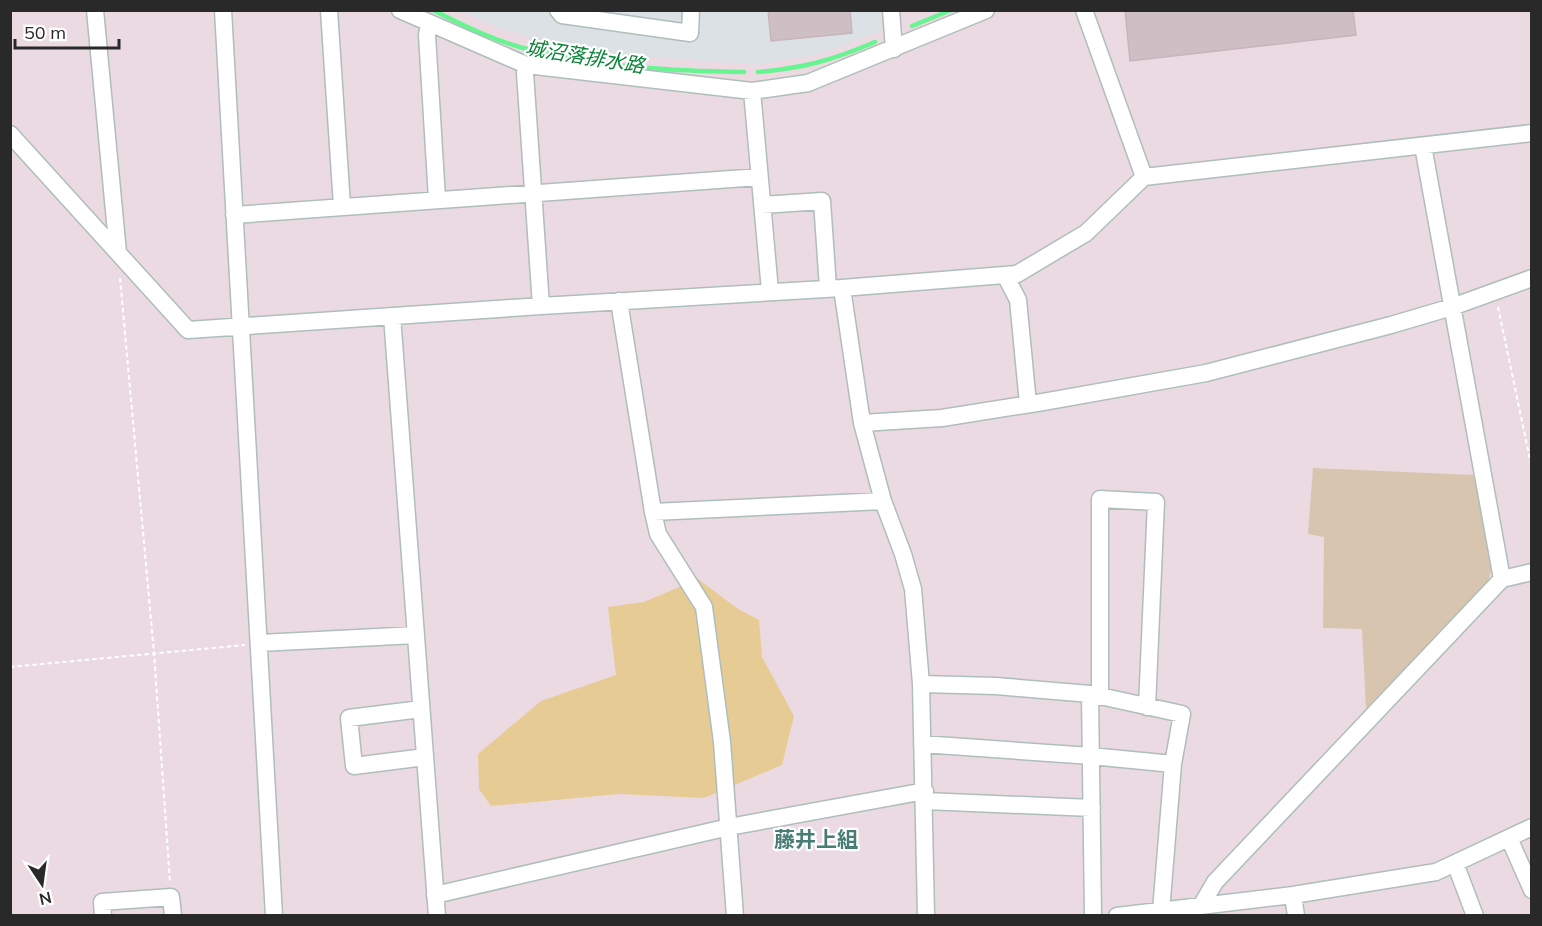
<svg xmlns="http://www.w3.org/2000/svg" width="1542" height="926" viewBox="0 0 1542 926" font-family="Mulish,'Noto Sans JP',sans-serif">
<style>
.industrial{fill:#dbe1e4}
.green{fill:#e6cb94}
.cemetery{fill:#d7c5b0}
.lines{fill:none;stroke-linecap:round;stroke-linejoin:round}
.stream{stroke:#68f490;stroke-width:4.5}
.building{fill:#cebfc5;stroke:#c8b4bb;stroke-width:1.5}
.minor-casing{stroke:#aebebb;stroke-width:19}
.path{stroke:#fff;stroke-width:2;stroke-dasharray:4.5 3;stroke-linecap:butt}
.minor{stroke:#fff;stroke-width:16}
.labels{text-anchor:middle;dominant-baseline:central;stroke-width:4.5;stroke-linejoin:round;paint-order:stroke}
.water-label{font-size:20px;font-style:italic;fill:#098336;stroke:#fff}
.quarter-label{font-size:21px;font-weight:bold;fill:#487c74;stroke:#fff}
</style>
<rect width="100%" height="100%" fill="#ecdae2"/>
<path class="industrial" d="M880 10 881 31 824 53 758 65 638 56 544 42 500 28 459 11Z"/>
<path class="green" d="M698 579 738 609 759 620 762 657 794 716 782 765 704 798 619 794 491 806 479 789 478 754 541 701 616 675 608 607 644 602Z"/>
<path class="cemetery" d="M1313 468 1474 475 1492 567 1488 581 1366 709 1362 629 1323 628 1324 537 1308 534Z"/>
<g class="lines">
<path class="stream" d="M433 10C464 26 497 42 531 50 599 67 674 71 744 72
M912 26 951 10
M758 72C804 68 833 60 875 42"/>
</g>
<path class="building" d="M768 10H850L852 33 771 41Z
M1125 10H1353L1356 35 1130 61Z"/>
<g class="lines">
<g class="minor-casing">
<path id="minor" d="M95 10 118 253
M223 10 274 916
M329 10 342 206
M400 10 526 65 752 91 808 83 986 10
M558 10 562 15 690 33 691 10
M891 10 894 49
M1084 10 1144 177
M429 24 427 35 437 199
M526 65 525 73 541 306
M752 91 770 291
M10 134 188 330 541 306 842 288 1017 274 1086 233 1144 177 1532 133
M762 205 822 201 828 288
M234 215 759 177
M1005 275 1018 300 1028 404
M842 288 862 423 883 501 903 554 913 589 921 684 996 686 1090 694 1093 916
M619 301 653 512 658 534 704 607 722 742 735 916
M392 316 437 916
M862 423 942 418 1043 402 1206 373 1391 325 1452 307 1532 278
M653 512 883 501
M1502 579 1532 572
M260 643 416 635
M921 684 926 916
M1100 697V499L1156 502 1147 707
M421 709 349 718 354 766 425 757
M922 744 1091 756 1173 764 1182 714 1091 694
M925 801 1092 808
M1509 838 1532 890
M1455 863 1475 916
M435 895 729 827 925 791
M1293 895 1296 916
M1161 911 1173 764
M103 916 102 902 171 897 173 916
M1117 916 1293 895 1436 872 1532 827
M1200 916 1201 906 1215 882 1502 579 1423 146"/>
</g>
<path class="path" d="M120 278 154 653 170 882
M1498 307 1532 469
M10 667 245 645"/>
<use href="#minor" class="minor"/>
</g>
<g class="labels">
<g class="water-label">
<text transform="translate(585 56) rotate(9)">城沼落排水路</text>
</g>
<g class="quarter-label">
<text x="816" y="839">藤井上組</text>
</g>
</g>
<rect width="1542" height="926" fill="none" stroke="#292929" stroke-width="24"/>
<g transform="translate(42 884) rotate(167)" stroke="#ffffff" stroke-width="4.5" paint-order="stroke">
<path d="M0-4.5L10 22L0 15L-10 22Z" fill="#292929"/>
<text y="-9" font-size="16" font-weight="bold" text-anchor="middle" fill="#292929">N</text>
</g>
<path d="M15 39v9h104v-9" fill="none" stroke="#292929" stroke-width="3"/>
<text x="24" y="39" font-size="18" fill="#292929" stroke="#ffffff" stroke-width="4.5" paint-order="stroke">50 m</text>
</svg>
